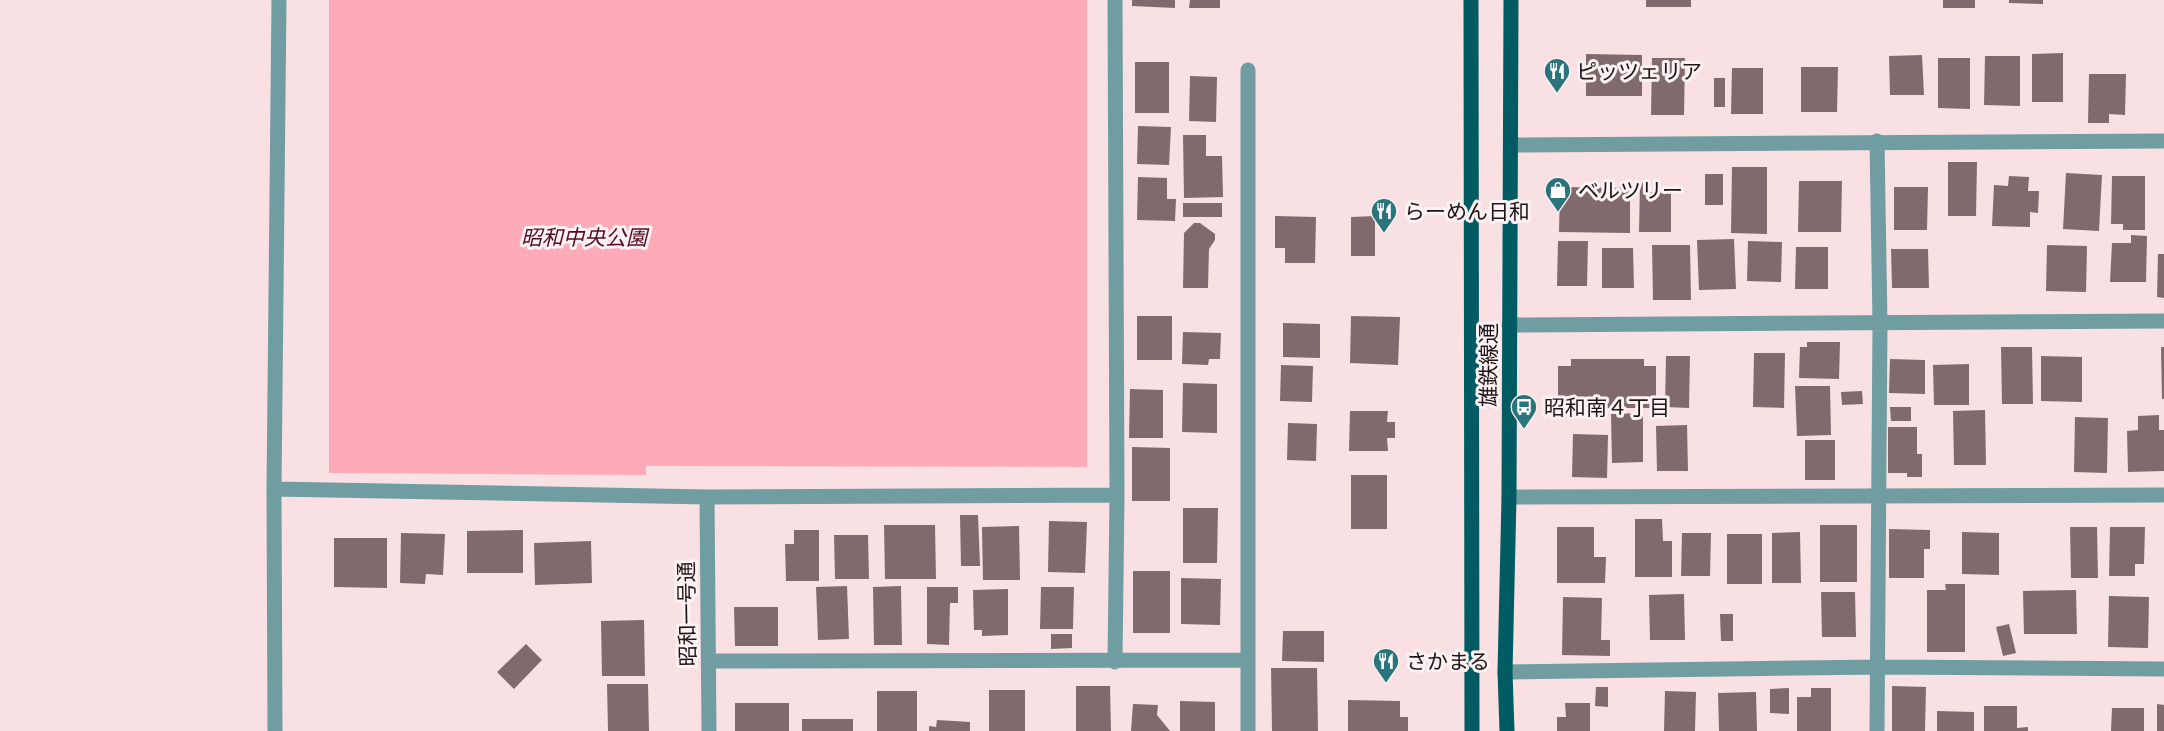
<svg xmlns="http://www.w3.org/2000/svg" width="2164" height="731" viewBox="0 0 2164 731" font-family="'Source Serif 4','Noto Sans JP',serif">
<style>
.green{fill:#ffaab8}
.building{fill:#806a6d}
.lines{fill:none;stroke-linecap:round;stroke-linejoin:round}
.minor{stroke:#709da1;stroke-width:15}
.major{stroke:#005b62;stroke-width:15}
.labels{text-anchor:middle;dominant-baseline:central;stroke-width:6;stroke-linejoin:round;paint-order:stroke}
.poi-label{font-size:21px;fill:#1c1415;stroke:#fcf2f3;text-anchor:start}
.park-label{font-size:21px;font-style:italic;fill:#570721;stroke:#fcf2f3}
.street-label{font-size:21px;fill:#1c1415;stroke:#fcf2f3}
</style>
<rect width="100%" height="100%" fill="#f9e0e3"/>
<path class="green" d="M329 0H1087V467L646 466V475L329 473Z"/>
<path class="building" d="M1132 0H1175V8L1132 6Z
M1190 0H1220V8H1189Z
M1646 0H1691V7H1646Z
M1943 0H1975V8H1943Z
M2009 0H2043V4L2009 3Z
M2063 53V102H2032V54Z
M1586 54 1642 55V96H1586Z
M1922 55 1924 95H1890L1889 56Z
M1985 56H2020V106L1984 105Z
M1652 58H1685L1684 115H1651Z
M1938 58H1970V109L1938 108Z
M1135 62H1169V113H1135Z
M1801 67H1838L1837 112H1801Z
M1732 68H1763V114H1731Z
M2089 74H2126L2125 115 2109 114V123H2088Z
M1190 76 1217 77 1216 122 1189 121Z
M1714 78H1725V107H1714Z
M1138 126 1171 127 1169 165 1137 164Z
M1183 135H1206V156H1222L1223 197 1184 198Z
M1948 162H1977L1976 216H1948Z
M1732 167H1767V234L1731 233Z
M2066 173 2102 175 2099 231 2063 229Z
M1705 174H1723V205H1705Z
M2009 176 2029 177 2028 191H2039L2038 213 2030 212V227L1992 226 1994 185 2008 186Z
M2112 176H2145V230H2123V224H2111Z
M1138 177 1167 178V199H1176L1175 221 1137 220Z
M1799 181H1842L1841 232H1798Z
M1640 183H1650V192L1671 193V232H1639Z
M1560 187 1630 188V233L1559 232Z
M1894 187H1928L1927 230H1894Z
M1183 203H1222V217H1183Z
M1275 216 1316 217 1315 263H1285V248H1275Z
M1375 216V256H1351V217Z
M1194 223H1200L1215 234V240L1209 249 1208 288H1183L1184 233Z
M2131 235 2147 236 2146 282H2110L2112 243H2131Z
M1734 239 1736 289 1699 290 1697 240Z
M1558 241H1588L1587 286H1557Z
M1748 241 1782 242 1781 282 1747 281Z
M1652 245H1690L1691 300H1653Z
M2047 245 2087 246 2086 292 2046 291Z
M1796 247H1828V289H1795Z
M1602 248H1633L1634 288H1602Z
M1891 249H1928L1929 288H1892Z
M2158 254H2164V298L2157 297Z
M1137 316H1172V360H1137Z
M1351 316 1400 317 1398 365 1350 363Z
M1283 323 1320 324V358L1283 357Z
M1183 332 1221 333 1220 359H1209L1208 365 1182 364Z
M1807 342H1840L1839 379 1799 378 1800 347H1807Z
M2001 347H2032L2033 404H2002Z
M2161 347H2164V399H2162Z
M1754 353H1785L1784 408 1753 407Z
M1666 356H1690L1689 408 1665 407Z
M2041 356 2082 357V402L2041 401Z
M1571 359H1644V366H1656V408H1558V366H1571Z
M1890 359 1925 360V394L1889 393Z
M1969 364V405H1934L1933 365Z
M1281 365 1313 366 1312 402 1280 401Z
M1183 383 1217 384V433L1182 432Z
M1795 386H1830L1831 435 1797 436Z
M1130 389 1163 390V438H1129Z
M1862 391 1863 404 1842 405 1841 392Z
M1890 407H1911V421H1891Z
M1985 410 1986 465H1954L1953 411Z
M1350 411H1388L1387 422H1395V438H1387L1388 451H1349Z
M1643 413V462L1612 463 1611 414Z
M2159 415V430H2164V471L2128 472 2127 431 2138 430V416Z
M2075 417 2108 418 2107 473 2074 472Z
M1288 423 1317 424 1316 461 1287 460Z
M1687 425 1688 471H1657L1656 426Z
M1888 427H1917V454H1922V477H1907V473H1888Z
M1573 434 1608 435 1607 478 1572 477Z
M1805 440H1835V480H1805Z
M1132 447 1170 448V501H1132Z
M1351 475H1387V529H1351Z
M1183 508H1218L1217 563H1183Z
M960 515H978L980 566H961Z
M1635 519H1662L1663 541H1672V577H1635Z
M1049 521 1087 522 1085 573 1048 572Z
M884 525H935L936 579H885Z
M1820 525H1857V582H1820Z
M1019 526 1020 580H983L982 527Z
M1557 527H1594V557H1606L1605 583H1557Z
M2070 527H2097L2098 578H2071Z
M2110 527H2145L2144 564H2135V576H2109Z
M1889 529 1930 530V549H1924V578H1889Z
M523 530V573H467V531Z
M794 530H819V581H786L785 544H794Z
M1800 532 1801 583H1772V533Z
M1962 532 1999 533V575L1962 574Z
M401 533 445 534 443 575 426 574 425 584 400 583Z
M1682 533H1711L1710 576H1681Z
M1727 534H1762V584H1727Z
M834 535H868L869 579H835Z
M334 538H387V588L334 587Z
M591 541 592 583 535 585 534 543Z
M1133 571H1170V633H1133Z
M1181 578 1221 579 1220 625 1181 624Z
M1945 584H1965V652H1927V590H1946Z
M847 586 849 639 818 640 816 587Z
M901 586 902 645H874L873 587Z
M927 587H958V603H950L949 645 927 644Z
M1041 587H1074L1073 629H1040Z
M1008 589V635L982 636V630H974L973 590Z
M2076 590 2077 634H2024L2023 591Z
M1821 592H1855L1856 637H1822Z
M1684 594 1685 640H1650L1649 595Z
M2109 596 2149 597 2148 648 2108 647Z
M1563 597 1602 598 1601 640H1610V656L1562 655Z
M734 607H778V646H735Z
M1720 614H1733V641H1721Z
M644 620 645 676H602L601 621Z
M2009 624 2016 653 2003 656 1996 627Z
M1283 631H1324V662L1282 661Z
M1051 634H1072V648L1051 649Z
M526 644 542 660 514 689 497 672Z
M1271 668H1317L1318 731H1272Z
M607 684H648L649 731H608Z
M1076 686H1110L1111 731H1076Z
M1892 686 1926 687 1925 731H1892Z
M1596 687H1608V707L1595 706Z
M1789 688V714L1770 713V689Z
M1811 688H1831V731H1797V697H1811Z
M989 690H1025V731H989Z
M877 691H917V731H877Z
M1665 691 1696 692 1695 731H1664Z
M1756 692 1757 731H1719L1718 693Z
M1348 700 1400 701V717H1408V731H1348Z
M1180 701 1215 702V731H1180Z
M735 703H789V731H735Z
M1565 703H1590V731H1557V717H1566Z
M1133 704 1158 705 1157 715 1170 731H1131Z
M2157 704 2164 705V731H2157Z
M1984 706H2017V728L2028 727V731H1984Z
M2112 708H2144V731H2111Z
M1937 711 1974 712V731H1937Z
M802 719H853V731H802Z
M937 720 970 722V731H929V726L936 727Z"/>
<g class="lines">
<path class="minor" d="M1115 0 1117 495 1115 662
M1248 70V731
M1877 141 1880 323 1877 731
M1511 145 2164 141
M1509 325 2164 321
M274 489 707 497 1117 495
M707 497 709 731
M1509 497 2164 495
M709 661 1247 660
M1505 672 1879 667 2164 669
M275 731 274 489 279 0"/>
<path class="major" d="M1471 0 1472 731
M1507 731 1505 672 1509 497 1511 0"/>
</g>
<defs>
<g id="restaurant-pin" transform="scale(1.35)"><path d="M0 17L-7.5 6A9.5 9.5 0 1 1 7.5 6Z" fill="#2a747b" stroke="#fcf2f3"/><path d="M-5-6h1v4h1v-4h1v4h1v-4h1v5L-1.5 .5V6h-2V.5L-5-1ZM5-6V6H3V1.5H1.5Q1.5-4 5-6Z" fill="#fff"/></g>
<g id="shop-pin" transform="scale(1.35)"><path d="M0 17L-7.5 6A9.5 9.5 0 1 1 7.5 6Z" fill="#2a747b" stroke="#fcf2f3"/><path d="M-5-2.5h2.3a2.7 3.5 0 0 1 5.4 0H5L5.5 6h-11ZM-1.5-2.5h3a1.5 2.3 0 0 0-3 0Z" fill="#fff"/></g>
<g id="bus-pin" transform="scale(1.35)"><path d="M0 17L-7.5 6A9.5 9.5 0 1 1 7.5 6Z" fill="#2a747b" stroke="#fcf2f3"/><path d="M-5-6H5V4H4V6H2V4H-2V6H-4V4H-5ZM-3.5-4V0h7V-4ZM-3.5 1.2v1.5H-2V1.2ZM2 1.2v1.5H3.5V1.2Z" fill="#fff"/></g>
</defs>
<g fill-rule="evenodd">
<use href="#restaurant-pin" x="1557" y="71"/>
<use href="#shop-pin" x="1558" y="190"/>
<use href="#restaurant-pin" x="1384" y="211"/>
<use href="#bus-pin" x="1524" y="407"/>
<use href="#restaurant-pin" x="1386" y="661"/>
</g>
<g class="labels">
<g class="poi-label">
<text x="1576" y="71">ピッツェリア</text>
<text x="1578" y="190">ベルツリー</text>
<text x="1404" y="211">らーめん日和</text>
<text x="1544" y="407">昭和南４丁目</text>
<text x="1406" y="661">さかまる</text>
</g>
<g class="park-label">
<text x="584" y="237">昭和中央公園</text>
</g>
<g class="street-label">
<text transform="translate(1488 365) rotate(-90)">雄鉄線通</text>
<text transform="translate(687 614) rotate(-91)">昭和一号通</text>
</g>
</g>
</svg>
